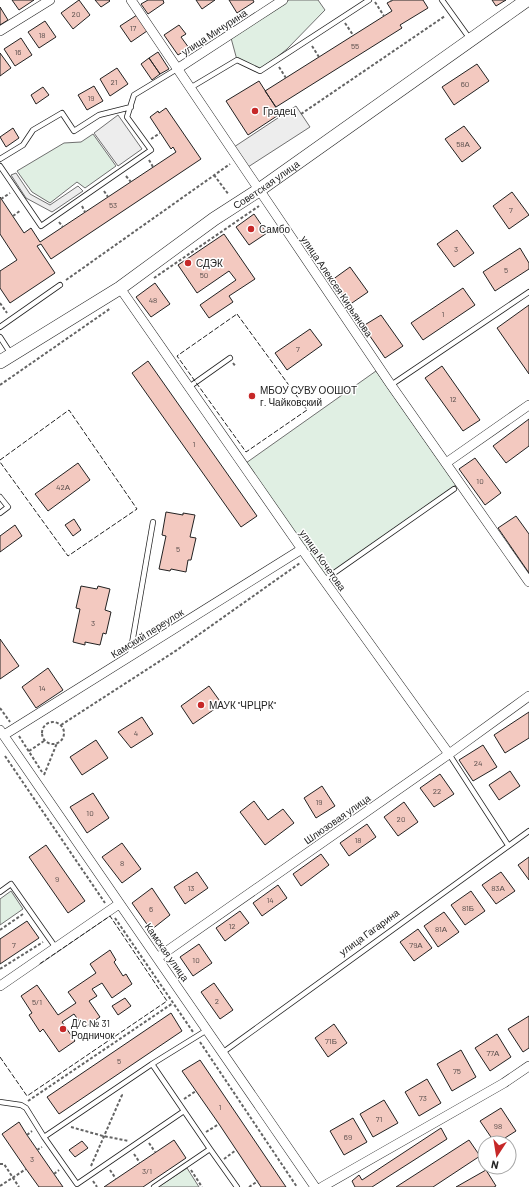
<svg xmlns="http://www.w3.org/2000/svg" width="529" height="1187" viewBox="0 0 529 1187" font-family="Barlow,sans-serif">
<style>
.green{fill:#e0efe3;stroke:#6f6f6f}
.parking{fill:#ededed;stroke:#6f6f6f}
.building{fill:#f3c9c0;stroke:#222}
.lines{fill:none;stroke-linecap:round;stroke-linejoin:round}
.service-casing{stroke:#222;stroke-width:6}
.minor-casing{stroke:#222;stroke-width:10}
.secondary-casing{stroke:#222;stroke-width:14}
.path{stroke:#646464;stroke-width:2;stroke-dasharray:3 2;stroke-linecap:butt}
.service{stroke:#fff;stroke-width:4.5}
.minor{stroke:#fff;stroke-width:9}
.secondary{stroke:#fff;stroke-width:13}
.fence{stroke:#222;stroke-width:1;stroke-dasharray:5 2;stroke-linecap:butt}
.poi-dot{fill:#c62828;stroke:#fff;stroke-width:1.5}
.labels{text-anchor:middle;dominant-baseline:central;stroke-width:3;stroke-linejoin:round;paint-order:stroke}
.number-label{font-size:8px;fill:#564c4a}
.street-label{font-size:10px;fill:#222;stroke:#fff}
.poi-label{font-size:10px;fill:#222;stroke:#fff;text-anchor:start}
</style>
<rect width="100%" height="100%" fill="#fff"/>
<path class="green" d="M289 0H318L325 10 287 49 260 71 237 60 231 38Z
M93 134 116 166 85 188 77 182 50 203 32 192 17 171 64 143 81 142Z
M376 371 456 485 325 577 246 463Z
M11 891 23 909 0 925V899Z
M187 1168 199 1187H158Z"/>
<path class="parking" d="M296 106 310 127 248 167 234 147Z
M118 115 142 149 118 166 94 133Z
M16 173 30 194 50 205 78 186 83 191 52 212 26 198 11 175Z"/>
<path class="building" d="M12 0H34L19 10Z
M79 0 90 15 73 29 61 13Z
M95 0H109L110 1 101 7Z
M148 0H163L164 3 148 14 141 4Z
M196 0H215L202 9Z
M229 0H253L254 2 237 13Z
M393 0H423L428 8 400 25 402 28 276 107 265 91 392 11 387 3Z
M492 0H506L496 6Z
M0 7 8 20 0 25Z
M137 15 147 31 131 42 120 26Z
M45 21 56 37 39 48 28 32Z
M179 25 186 34 181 37 189 48 178 55 164 35Z
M21 38 32 55 15 66 4 49Z
M158 52 169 69 160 74 149 58Z
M0 53 11 68 0 76Z
M149 58 160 74 152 80 141 64Z
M477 64 489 81 454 105 442 87Z
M117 68 128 84 110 96 100 79Z
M259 81 280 114 248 135 226 101Z
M94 86 103 101 87 110 78 95Z
M43 87 49 95 36 104 31 95Z
M166 108 201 159 51 259 41 244 37 246 55 273 10 303 0 288V271L17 260 0 234V197L24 233 31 228 40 242 176 152 173 147 171 149 150 117 158 111 159 113Z
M464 126 481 148 462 162 445 139Z
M13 128 19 138 6 147 0 137Z
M512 192 529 215 509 229 493 206Z
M254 214 267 233 249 245 236 227Z
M457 230 474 253 454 267 437 244Z
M224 234 255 279 229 296 233 302 209 318 200 305 236 280 229 271 197 293 178 265Z
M520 248 529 263V269L495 291 483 272Z
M350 267 368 292 349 305 332 280Z
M155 283 170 304 151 317 136 297Z
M463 288 475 305 423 340 411 323Z
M529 305V374L497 328Z
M381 315 403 346 385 358 363 326Z
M310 329 322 345 287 370 275 353Z
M148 361 257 516 241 527 132 373Z
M442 366 480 420 463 431 425 378Z
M529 419V446L506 463 493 446Z
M475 458 501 493 485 505 459 469Z
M78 463 90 480 48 511 35 494Z
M166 512 183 515V513L195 515 190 537 196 538 191 560H188L186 572 171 569 170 571 159 569 166 536 162 535Z
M516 516 529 534V573L498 528Z
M74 519 81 530 73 536 65 525Z
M15 525 22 536 0 552V536Z
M81 586 97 589 98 586 110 589 105 610 111 612 106 634 103 633 100 645 85 642V645L73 642 80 609 76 608Z
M0 639 19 666 0 679Z
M48 668 63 690 36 708 22 687Z
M209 686 222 704 193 724 181 706Z
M529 712V738L505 753 494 735Z
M142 717 153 734 131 748 118 732Z
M96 740 108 758 82 775 70 757Z
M483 745 497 767 473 781 459 760Z
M510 771 520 786 499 800 489 785Z
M440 774 454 794 434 807 420 788Z
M322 786 335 806 316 818 304 798Z
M93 793 109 818 87 833 70 807Z
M254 801 268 820 283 809 294 823 265 845 240 812Z
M404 802 418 822 398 836 384 817Z
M367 824 376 837 349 856 340 843Z
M122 843 141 869 122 883 102 857Z
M46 845 85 901 68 913 29 857Z
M321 854 329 865 301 886 293 874Z
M529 857V880L518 865Z
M197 872 208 888 185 904 174 887Z
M501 872 515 891 496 904 482 885Z
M278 885 287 898 262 916 253 903Z
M152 888 170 915 151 930 132 903Z
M471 891 485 911 465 925 451 905Z
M240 911 249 923 225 941 216 928Z
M444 912 459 932 438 947 424 926Z
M27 921 39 938 0 964V939Z
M418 929 432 948 414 961 400 942Z
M199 944 212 963 193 976 180 957Z
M110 950 116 960 114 962 123 976 126 974 132 984 112 998 102 983 92 989 97 996 89 1001 100 1017 84 1028 74 1014 62 1022 75 1041 59 1052 43 1029 40 1032 29 1015 32 1013 21 996 37 985 58 1015 76 1003 68 992 96 973 90 964Z
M214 983 233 1010 220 1019 201 992Z
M125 998 131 1006 118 1015 112 1006Z
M171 1013 182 1031 59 1114 47 1097Z
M529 1016V1048L523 1052 508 1029Z
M334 1024 347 1043 328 1057 315 1038Z
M497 1034 511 1057 490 1071 475 1048Z
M461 1050 476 1077 452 1091 437 1064Z
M200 1060 286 1187H261L219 1124 182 1071Z
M427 1079 441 1103 419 1116 405 1092Z
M384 1100 398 1123 373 1137 360 1114Z
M501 1108 516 1131 497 1143H495L480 1121Z
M353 1118 367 1142 344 1155 330 1131Z
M19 1122 27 1135 63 1187H39L26 1169 2 1134Z
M441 1128 447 1139 372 1187H355L352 1181 359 1175 362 1180Z
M174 1140 186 1158 143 1187H104Z
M469 1140 480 1156 433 1187H396Z
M82 1141 88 1148 75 1157 69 1150Z
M486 1170 496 1186 494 1187H456Z"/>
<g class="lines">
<g class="service-casing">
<path id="service" d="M442 0 470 39
M190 88 237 60 260 71 369 0
M0 159 23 145 33 130 62 113 74 131 99 115 131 107
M0 166 41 226 151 150 127 117 134 95 177 69
M0 327 60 285
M0 337 11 354
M391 385 529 292
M189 387 230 358
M0 497 8 507 0 513
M324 580 454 489
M130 655 153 522
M449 754 508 845
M0 892 11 884 56 948
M222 1053 529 831
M152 1064 207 1030
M0 1102 21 1105 26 1108 44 1137 152 1064 210 1149 237 1187
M44 1137 77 1184 184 1111
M154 1187 210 1149"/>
</g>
<g class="minor-casing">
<path id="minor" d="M131 0 391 385 529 582
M0 31 50 0
M177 69 283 0
M120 288 308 558 449 754
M446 463 529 405
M0 730 315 1187
M4 735 302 549
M157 958 449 754 529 696
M0 986 119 904
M322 1187 504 1083 529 1066"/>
</g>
<g class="secondary-casing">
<g id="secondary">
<path id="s1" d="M0 362 120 288 214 219 259 190 527 0"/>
</g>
</g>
<path class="path" d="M391 0 392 1
M375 2 384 16
M345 23 353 35
M312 46 319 57
M279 67 286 78
M301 114 445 16
M151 139 160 133
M149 160 153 167
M214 175 229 195
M126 176 131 182
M104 191 108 197
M1 199 10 193
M82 206 85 212
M13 216 21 210
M59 222 63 227
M154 278 259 206
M66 280 230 164
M0 303 7 313
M233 363 236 367
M0 385 111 308
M0 708 10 722
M42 733a11 11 0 1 1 22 0a11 11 0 1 1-22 0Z
M61 725 177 650 300 563
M19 736 42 772
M29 751 44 741
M5 756 105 903
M44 775 57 743
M115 918 193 1032
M0 930 23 914
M0 969 43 942
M200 1042 297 1187
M184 1099 196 1091
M28 1101 173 1003
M71 1127 103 1136 129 1141
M206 1132 219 1124
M27 1135 32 1131
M149 1143 155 1152
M37 1150 42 1147
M134 1154 140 1163
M224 1159 236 1150
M0 1164H4L19 1187
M91 1166 122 1095 121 1093
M110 1170 116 1179
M191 1170 202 1187
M54 1174 59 1170
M93 1181 97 1187
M0 1186 26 1169
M249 1187 258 1181"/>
<use href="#service" class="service"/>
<use href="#minor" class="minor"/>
<use href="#secondary" class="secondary"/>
<path class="fence" d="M237 314 307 410 246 452 177 356Z
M0 460 69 410 137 509 68 556 0 462
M0 1057 27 1096 167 1001 110 916 38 965"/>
</g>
<g class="poi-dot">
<circle cx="255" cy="111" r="4"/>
<circle cx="251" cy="229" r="4"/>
<circle cx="188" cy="263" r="4"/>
<circle cx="252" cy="396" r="4"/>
<circle cx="201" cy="705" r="4"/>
<circle cx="63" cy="1029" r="4"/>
</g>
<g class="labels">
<g class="number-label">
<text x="76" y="14">20</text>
<text x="133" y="28">17</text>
<text x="42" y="35">18</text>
<text x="355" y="46">55</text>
<text x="18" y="52">16</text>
<text x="114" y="82">21</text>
<text x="465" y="84">60</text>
<text x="91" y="98">19</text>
<text x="463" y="144">58А</text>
<text x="113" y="205">53</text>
<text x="511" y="210">7</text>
<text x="456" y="249">3</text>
<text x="506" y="270">5</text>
<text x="204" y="275">50</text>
<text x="153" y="300">48</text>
<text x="443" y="314">1</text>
<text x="298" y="349">7</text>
<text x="453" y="399">12</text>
<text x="194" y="444">1</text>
<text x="480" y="481">10</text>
<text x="63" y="487">42А</text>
<text x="178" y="549">5</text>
<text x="93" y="623">3</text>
<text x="42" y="688">14</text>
<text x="136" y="733">4</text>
<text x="478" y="763">24</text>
<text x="437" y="791">22</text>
<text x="319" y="802">19</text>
<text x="90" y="813">10</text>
<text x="401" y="819">20</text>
<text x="358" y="840">18</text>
<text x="122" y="863">8</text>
<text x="57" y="879">9</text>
<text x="191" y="888">13</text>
<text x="498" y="888">83А</text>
<text x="270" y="900">14</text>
<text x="468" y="908">81Б</text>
<text x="151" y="909">6</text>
<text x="232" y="926">12</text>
<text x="441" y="929">81А</text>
<text x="14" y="945">7</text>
<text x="416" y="945">79А</text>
<text x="196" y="960">10</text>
<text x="217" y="1001">2</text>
<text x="37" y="1002">5/1</text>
<text x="331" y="1041">71Б</text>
<text x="493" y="1053">77А</text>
<text x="119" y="1061">5</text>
<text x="457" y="1071">75</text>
<text x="423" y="1098">73</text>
<text x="220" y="1107">1</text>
<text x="379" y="1119">71</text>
<text x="498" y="1126">98</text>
<text x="348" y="1137">69</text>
<text x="32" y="1159">3</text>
<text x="147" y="1171">3/1</text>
</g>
<g class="street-label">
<text transform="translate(214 32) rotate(-33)">улица Мичурина</text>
<text stroke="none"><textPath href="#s1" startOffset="320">Советская улица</textPath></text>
<text transform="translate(337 286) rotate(56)">улица Алексея Кирьянова</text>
<text transform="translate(323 560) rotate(55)">улица Кочетова</text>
<text transform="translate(147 633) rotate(-32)">Камский переулок</text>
<text transform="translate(337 819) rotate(-35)">Шлюзовая улица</text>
<text transform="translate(369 932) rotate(-36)">улица Гагарина</text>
<text transform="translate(167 952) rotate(55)">Камская улица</text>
</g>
<g class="poi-label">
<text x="263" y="111">Градец</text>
<text x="259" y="229">Самбо</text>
<text x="196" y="263">СДЭК</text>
<text x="260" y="390">МБОУ СУВУ ООШОТ<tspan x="260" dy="12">г. Чайковский</tspan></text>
<text x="209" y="705">МАУК "ЧРЦРК"</text>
<text x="71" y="1023">Д/с № 31<tspan x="71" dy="12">Родничок</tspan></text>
</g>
</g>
<g transform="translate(497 1155) rotate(192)"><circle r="19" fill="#ffffff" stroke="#a7a7a7"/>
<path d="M0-3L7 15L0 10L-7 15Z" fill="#c62828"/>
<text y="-6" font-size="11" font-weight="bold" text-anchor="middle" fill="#222222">N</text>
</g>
</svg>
